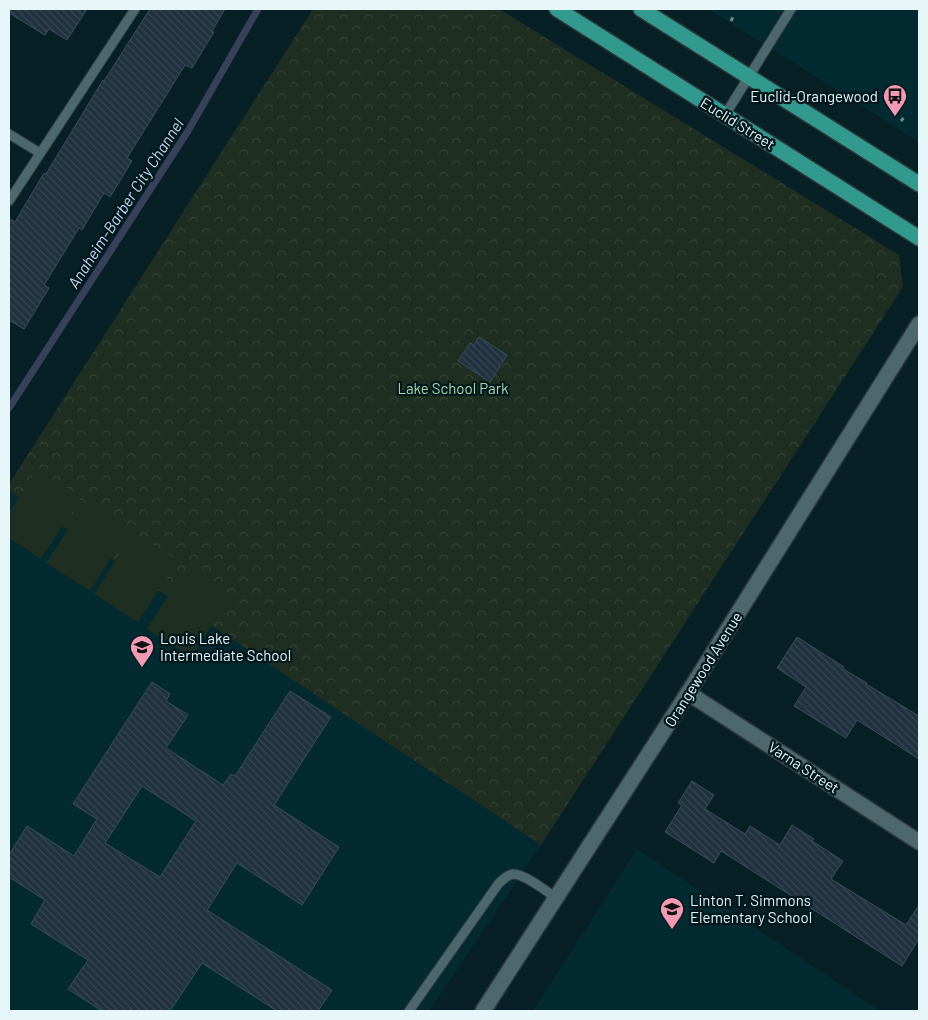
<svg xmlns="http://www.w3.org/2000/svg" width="928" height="1020" viewBox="0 0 928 1020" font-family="Barlow,sans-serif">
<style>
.built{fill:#032a30}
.park{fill:url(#park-crowns)}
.pitch{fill:#1e2e21}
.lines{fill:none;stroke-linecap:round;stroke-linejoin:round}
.stream{stroke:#39405b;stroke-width:7}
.building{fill:url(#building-back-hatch);stroke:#3a4d5b;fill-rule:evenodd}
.service-casing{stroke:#2e393d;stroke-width:11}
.minor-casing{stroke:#2e393d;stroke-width:18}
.secondary-casing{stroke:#2e393d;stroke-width:18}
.primary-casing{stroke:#2e393d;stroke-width:18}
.path{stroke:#73888c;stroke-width:3;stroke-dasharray:4 2.5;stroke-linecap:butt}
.service{stroke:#4c686d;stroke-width:9}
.minor{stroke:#4c686d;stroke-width:15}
.secondary{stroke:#4c686d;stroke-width:15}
.primary{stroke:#32998f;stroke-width:15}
.labels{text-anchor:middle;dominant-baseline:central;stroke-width:4.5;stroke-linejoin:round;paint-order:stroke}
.poi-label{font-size:15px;fill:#e6f6f9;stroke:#00171b;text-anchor:start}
.street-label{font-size:15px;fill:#e6f6f9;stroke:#00171b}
.park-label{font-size:15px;fill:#a7d9b1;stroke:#00171b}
.water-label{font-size:16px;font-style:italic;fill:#ccd7f7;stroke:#00171b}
</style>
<defs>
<pattern id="park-crowns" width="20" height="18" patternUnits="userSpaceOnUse" patternTransform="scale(1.25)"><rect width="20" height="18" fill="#1e2e21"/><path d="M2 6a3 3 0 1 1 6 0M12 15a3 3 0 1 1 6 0" fill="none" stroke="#344337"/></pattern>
<pattern id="building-back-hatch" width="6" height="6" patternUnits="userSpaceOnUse" patternTransform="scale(1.25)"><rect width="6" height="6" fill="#20323f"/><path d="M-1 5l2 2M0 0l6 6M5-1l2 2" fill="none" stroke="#364652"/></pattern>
</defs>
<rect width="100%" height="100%" fill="#062025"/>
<path class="built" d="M708 9H919V142Z
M9 491 541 845 429 1011H9Z
M637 849 880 1011H533Z"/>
<path class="park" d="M313 9H499L899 255 903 287 541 845 9 491V484Z"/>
<path class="pitch" d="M37 469 81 497 41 559 9 538V513Z
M86 501 129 530 90 591 46 563Z
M134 532 178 561 138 622 94 594Z
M187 567 231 595 191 657 147 629Z"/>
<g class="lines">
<path class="stream" d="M9 408 188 131 258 9"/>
</g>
<path class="building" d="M9 9H87L67 40 49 29 45 35 9 13Z
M150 9H225L212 31 214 32 192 68 185 65 127 158 132 161 110 197 104 193 82 230 79 228 44 285 49 288 24 329 9 320V218L15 222 44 173 46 174 103 80 104 81Z
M479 337 507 355 490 382 458 361 470 343 474 345Z
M797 637 844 667 843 669 867 683 866 684 919 716V759L857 720 846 738 794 706 806 687 777 668Z
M152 682 170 694 166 701 188 715 166 748 223 785 231 774 235 776 290 691 331 717 274 805 339 847 302 905 237 863 207 910 332 990 318 1011H277L202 963 170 1011H102L68 989 88 960 31 924 45 900 9 877V855L27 826 74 856 97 819 73 804ZM142 786 196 821 160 877 105 843Z
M692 781 714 795 705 809 745 834 750 826 780 845 792 825 814 839 812 841 843 861 831 879 906 925 919 905V939L902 966 721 851 714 863 665 832 682 805 678 803Z"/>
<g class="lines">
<g class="service-casing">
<path id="service" d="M725 115 791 9
M9 134 40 153
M9 201 135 9
M409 1011 499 883C504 879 507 875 513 874 525 874 546 891 556 898"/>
</g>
<g class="minor-casing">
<path id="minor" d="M688 693 919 842"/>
</g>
<g class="secondary-casing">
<path id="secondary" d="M483 1011 688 693 919 324"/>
</g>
<g class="primary-casing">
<path id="primary" d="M557 9 919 238
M641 9 919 184"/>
</g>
<path class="path" d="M731 21 733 17
M901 121 904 117"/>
<use href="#service" class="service"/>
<use href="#minor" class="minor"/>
<use href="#secondary" class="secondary"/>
<use href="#primary" class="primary"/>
</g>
<defs>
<g id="bus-pin" transform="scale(1.25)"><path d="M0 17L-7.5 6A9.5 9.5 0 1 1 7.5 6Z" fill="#f19ab1" stroke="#00171b"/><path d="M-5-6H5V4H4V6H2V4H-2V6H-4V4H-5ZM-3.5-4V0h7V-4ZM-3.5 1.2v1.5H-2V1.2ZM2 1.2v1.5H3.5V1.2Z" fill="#111"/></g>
<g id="school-pin" transform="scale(1.25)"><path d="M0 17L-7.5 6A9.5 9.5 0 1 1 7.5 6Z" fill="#f19ab1" stroke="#00171b"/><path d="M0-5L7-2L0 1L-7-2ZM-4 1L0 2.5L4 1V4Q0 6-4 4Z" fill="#111"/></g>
</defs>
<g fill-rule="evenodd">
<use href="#bus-pin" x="895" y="96"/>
<use href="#school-pin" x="142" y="647"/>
<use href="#school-pin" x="672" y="909"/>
</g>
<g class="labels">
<g class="poi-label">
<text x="878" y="96" text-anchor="end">Euclid-Orangewood</text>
<text x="160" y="638">Louis Lake<tspan x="160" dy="17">Intermediate School</tspan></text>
<text x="690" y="900">Linton T. Simmons<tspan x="690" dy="17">Elementary School</tspan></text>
</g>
<g class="street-label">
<text transform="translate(738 123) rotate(32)">Euclid Street</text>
<text transform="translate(703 669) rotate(-58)">Orangewood Avenue</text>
<text transform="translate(804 767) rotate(33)">Varna Street</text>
</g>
<g class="park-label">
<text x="453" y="388">Lake School Park</text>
</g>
<g class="water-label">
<text transform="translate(125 203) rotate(-57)">Anaheim-Barber City Channel</text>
</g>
</g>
<rect width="928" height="1020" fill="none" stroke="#e6f6f9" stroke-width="20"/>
</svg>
